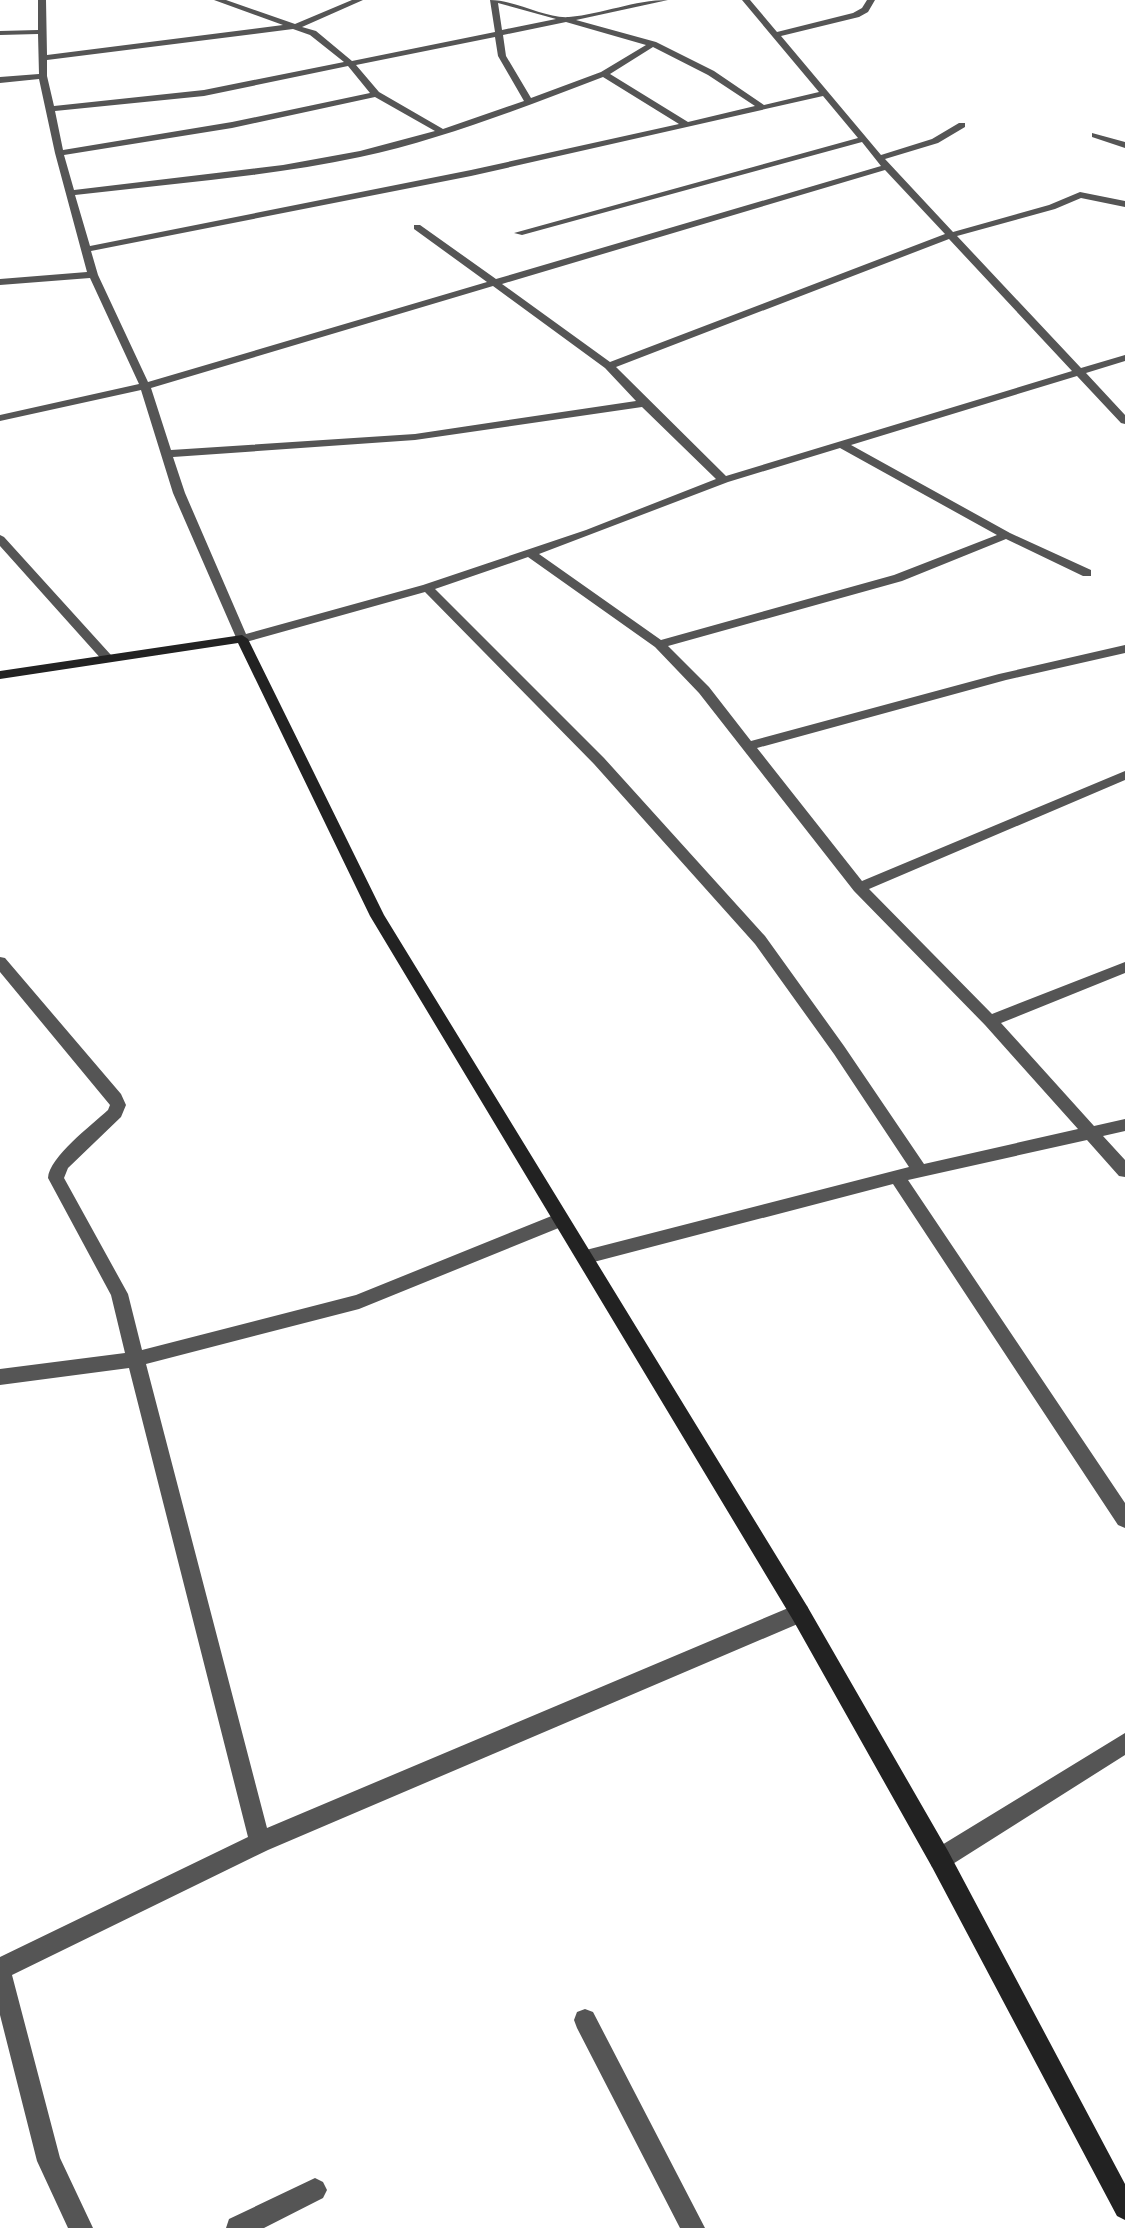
<svg xmlns="http://www.w3.org/2000/svg" width="1125" height="2228" viewBox="0 0 1125 2228" font-family="'Open Sans',sans-serif">
<style>
.lines{fill:none;stroke-linecap:round;stroke-linejoin:round}
.street{fill:#555;fill-rule:evenodd}
.secondary{fill:#222;fill-rule:evenodd}
</style>
<rect width="100%" height="100%" fill="#fff"/>
<g class="lines">
<path class="street" d="M38 0H46L47 55 283 25 214 0H226L295 24 352 0H363L302 27 316 31 352 61 495 32 490 0C516 0 547 19 569 17 603 14 634 0 668 0L576 20 656 42 714 71 764 105 819 92 742 0H750L777 32 853 13 862 8 867 0H875L868 12 859 17 781 36 881 155 932 139 959 123H965V127L938 143 885 159 953 232 1049 205 1080 192 1125 201V207L1081 198 1055 209 957 236 1081 368 1125 355V361L1086 373 1125 415V424L1121 423 1077 376 851 445 1010 533 1091 570V576H1083L1006 539 902 581 668 646 709 687 751 741 999 674 1125 645V653L1006 680 757 748 862 881 1125 771V780L869 889 992 1014 1125 962V973L1001 1023 1094 1126 1125 1119V1131L1103 1136 1125 1160V1177L1119 1176 1087 1140 908 1180 1125 1503V1528L1118 1525 893 1184 586 1264 580 1262 577 1257 580 1252 586 1250 909 1167 834 1054 755 944 594 764 425 592 246 642H238L173 493 141 390 0 421V415L139 384 90 278 0 285V279L87 272 55 153 39 79 0 83V77L39 74 38 34 0 35V31L38 30ZM498 3 556 19 502 30ZM566 22 646 45 601 72 531 98 506 56 503 35ZM293 29 310 35 344 62 204 90 54 106 47 76V60ZM495 37 498 56 524 101 443 129 379 92 356 65ZM653 47 708 75 755 106 688 122 610 74ZM348 66 370 93 232 122 63 150 55 111 204 96ZM603 77 679 124 471 170 90 246 75 195C170 184 266 177 360 157 443 139 524 107 603 77ZM823 96 858 138 514 233 522 235 862 142 881 166 496 279 420 225H414V229L487 282 148 382 98 275 91 251 471 176ZM375 97 435 131 360 151 283 165 74 190 64 155 232 128ZM885 170 945 234 610 362 502 284ZM949 239 1072 371 726 476 616 367ZM493 286 605 368 636 401 415 434 171 450 151 388ZM642 407 716 479 586 530 423 585 246 634 185 493 173 457 415 440ZM840 448 997 535 894 575 661 640 539 554 728 482ZM528 557 655 647 699 693 854 891 985 1025 1078 1129 924 1164 844 1046 765 936 604 758 435 589Z
M1092 133 1125 142V148L1092 137Z
M0 535 4 537 111 655V661H103L0 546Z
M0 957 5 958 121 1094 126 1105 121 1117 68 1168 64 1178 128 1294 142 1350 356 1295 554 1215H566L568 1220 566 1225 359 1309 146 1364 267 1828 793 1606 800 1604 807 1606 810 1613 807 1620 268 1850 12 1975 60 2158 93 2228H68L37 2161 0 2015V1957L248 1837 129 1368 0 1385V1369L125 1353 111 1295 48 1178C49 1157 92 1125 108 1110L110 1105 0 972Z
M1125 1733V1755L948 1867 940 1870 932 1867 929 1859 932 1851Z
M585 2009 593 2012 705 2228H680L577 2028 574 2020 577 2012Z
M315 2178 323 2182 327 2190 323 2198 264 2228H226L229 2219Z"/>
<path class="secondary" d="M242 635 248 639 384 915 807 1606 948 1851 1125 2184V2220L1117 2216 932 1867 793 1620 370 916 238 643 0 679V671Z"/>
</g>
</svg>
